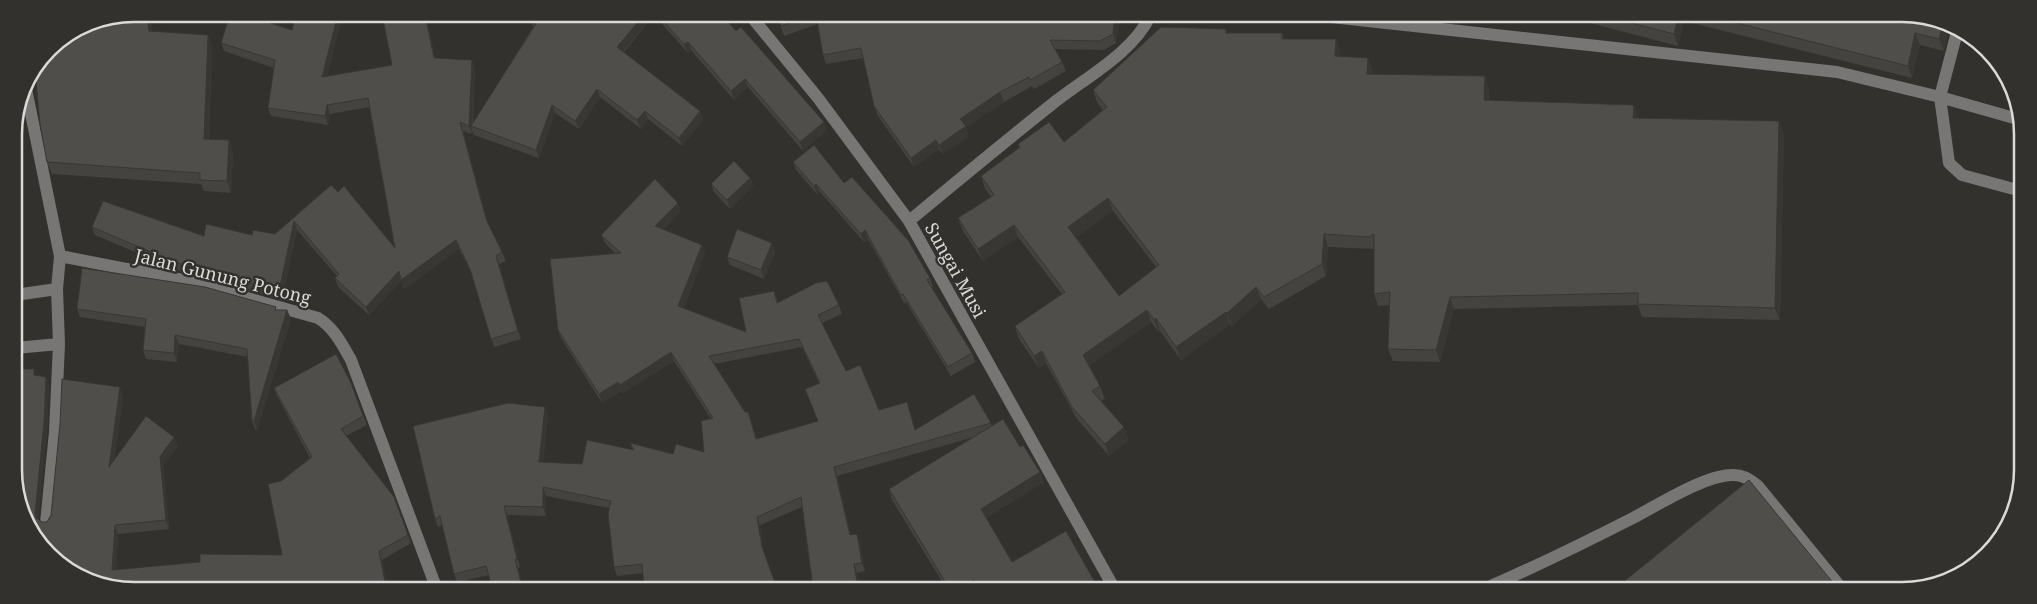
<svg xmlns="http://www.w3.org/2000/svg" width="2037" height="604" viewBox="0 0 2037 604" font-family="'Noto Serif',serif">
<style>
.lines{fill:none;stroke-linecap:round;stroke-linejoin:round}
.minor{stroke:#777675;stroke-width:12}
.wall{fill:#454340;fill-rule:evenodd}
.shaded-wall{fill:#383734}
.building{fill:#504e4b;stroke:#383734;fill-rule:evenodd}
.labels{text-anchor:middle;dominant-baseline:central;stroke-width:5;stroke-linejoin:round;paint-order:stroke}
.street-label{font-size:18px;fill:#dcdad9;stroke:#33312e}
.rim{fill:none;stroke:#dcdad9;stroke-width:2.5}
</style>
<rect width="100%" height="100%" fill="#33312e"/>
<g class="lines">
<path class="minor" d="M750 15 818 98 909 221
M1322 16 1837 72 1940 97 2021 120
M1957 32 1940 97 1949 163 1962 175 2021 191
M60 256 183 280 318 318C334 328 342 344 351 360L436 587
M15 295 57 289
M15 348 59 344 57 289 60 256 25 84
M46 523 55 432 59 344
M1114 588 909 221C956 182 1003 143 1051 105 1083 79 1133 53 1150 16
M1484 589C1535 567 1584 543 1633 518 1658 505 1703 476 1731 475 1742 474 1749 479 1758 486L1843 590"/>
</g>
<path class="wall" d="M382 14H426L435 58 475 68 473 123 533 27 530 18 532 15H654L624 52 700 111 703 120 682 146 648 119 641 129 600 97 579 129 555 113 539 158 474 135 472 131V134L463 131 488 223 502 252 506 261 499 264 521 339 494 347 472 274 459 249 404 289 401 281 369 315 338 287 335 278 337 276 297 230 282 300 180 271 95 235 92 227 204 236 275 234 338 192 395 248 369 107 330 114 328 125 271 116 268 108 274 68 224 51 221 43 292 30 301 23 328 77 392 65Z
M654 15H722L827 130 803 151 748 87 734 100 691 50 688 53Z
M777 15 1120 16 1116 43 1104 50 1055 49 1062 62 1066 71 1034 89 1032 86 1004 102 966 127 969 136 943 154 939 149 914 167 878 116 874 106 863 58 826 64 823 55 818 24 784 36Z
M1567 17 1934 18 1944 51 1920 45 1912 78 1684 21 1678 46Z
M152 31 208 35 212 47 209 139 229 140 233 152 231 193 204 191 201 184 52 174 47 162Z
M1228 33H1282L1284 39H1336L1340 51V56L1368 58 1372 70V74L1489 88V100L1638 118 1784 133 1780 320 1642 317 1638 305 1454 309 1440 362 1393 361 1388 349 1390 305 1378 306 1374 294V249L1328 247 1326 276 1269 309 1261 299 1232 326 1230 324 1181 360 1160 331 1159 332 1151 322 1089 366 1100 386 1105 399 1101 401 1129 440 1109 456 1077 419 1046 363 1039 368 1019 339 1015 326 1062 294 1018 237 983 261 963 231 958 218 991 197 985 189 981 176 1019 148 1018 144 1064 142 1103 110 1097 102 1093 90ZM1113 211 1156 267 1119 296 1076 237Z
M793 162 844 183 930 278 933 287 932 288 972 353 975 362 951 376 906 302 904 303 868 239 864 242 820 192 817 194 796 170Z
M750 178 753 186 730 209 714 192 711 184Z
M681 211 663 230 705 253 684 308 746 332 774 291 778 302 839 305 842 314 822 323 846 371 879 410 910 411 915 429 991 423 992 426 1020 447 1040 472 1044 482 986 518 1012 562 1096 584 1098 588H946L892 500 889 489 974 437 837 476 851 535 857 534 860 543 865 571 857 573 860 588H813L802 507 760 525 643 573 617 576 614 567 609 508 546 496V516L507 515 520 567 518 568 523 587H492L489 575 457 582 454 574 442 525 438 527 435 519 548 416 543 462 582 464 632 449 630 443 673 454 704 452 711 419 674 361 623 393 622 391 602 403 561 338 558 330 615 253 605 243 601 235ZM802 347 819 383 805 389 818 421 757 439 748 412H745L714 364Z
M14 214 18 234 15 235Z
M775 251 764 279 730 265 727 257Z
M77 309 287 310 291 319 257 430 255 429 252 421 248 357 179 344 177 362 146 359 143 350 145 327 80 317Z
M36 375 49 385 47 431 38 520 42 522H47L51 515 123 396 114 460 174 437 178 446 163 465 169 529 118 534 116 570 282 555 281 481 310 458 277 396 274 388 351 383 367 425 346 436 394 497 411 543 382 560 388 587 103 586 44 549 16 493Z"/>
<path class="shaded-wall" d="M147 14H150L154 43 149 31Z
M338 14H343L325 86 322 77Z
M425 14H426L437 67 434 58Z
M644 15H654L620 55 617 47Z
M1115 16H1120L1116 43 1113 34Z
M1678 17H1683L1684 21 1678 46 1674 34Z
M1943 24 1950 28 1944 51 1939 39Z
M1915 33 1920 45 1912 78 1908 66Z
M208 35 212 47 208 151 204 139Z
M1336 39 1340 51 1339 68 1335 56Z
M688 42 691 50 688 53 684 44Z
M1368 58 1372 70V87L1367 74Z
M472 60 475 68 472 127 471 126 472 131V134L469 126Z
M1485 76 1489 88 1488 112 1484 100Z
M745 79 748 87 734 100 731 91Z
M597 89 600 97 579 129 575 121Z
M1000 92 1004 102 966 127 969 136 943 154 939 145 960 119Z
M327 105 330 114 328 125 325 116Z
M552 105 555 113 539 158 536 150Z
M1634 105 1638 117V130L1633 118Z
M645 111 648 119 641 129 637 120Z
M700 111 703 120 682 146 679 138Z
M1779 121 1784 133 1780 320 1775 308Z
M460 122 463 131 489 228 486 219Z
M824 122 827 130 803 151 800 142Z
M229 140 233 152 231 193 227 181Z
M936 140 939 149 914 167 911 158Z
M750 178 753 186 730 209 727 200Z
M816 184 820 192 817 194 814 186Z
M1108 198 1113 211 1073 239 1068 227Z
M678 203 681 211 658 235 655 226Z
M294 221 297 230 282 300 279 291Z
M1014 225 1018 237 983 261 978 249Z
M865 230 868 239 864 242 861 234Z
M1324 234 1328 247 1326 276 1322 264Z
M456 240 459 249 404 289 401 281 369 315 366 307 399 271Z
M772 243 775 251 764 279 761 270Z
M702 245 705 253 682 314 678 306Z
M496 256 499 264 521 339 518 331Z
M1256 287 1261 299 1232 326 1227 313Z
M1450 297 1454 309 1440 362 1436 350Z
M287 310 291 319 257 430 254 421Z
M1147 310 1151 322 1088 367 1083 355Z
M1226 312 1230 324 1181 360 1176 347Z
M1156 318 1160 331 1159 332 1154 320Z
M175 335 179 344 177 362 174 353Z
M1042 351 1046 363 1039 368 1034 356Z
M671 352 674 361 623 393 620 385Z
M46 377 49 385 47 431 38 522 36 518 35 514Z
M618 382 622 391 602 403 599 394Z
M120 387 123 396 112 475 109 467Z
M545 407 548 416 542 471 539 462Z
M1124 427 1129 440 1109 456 1105 444Z
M174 437 178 446 163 465 169 529 166 520 160 457Z
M834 467 837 476 853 544 850 535Z
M1040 472 1044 482 984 519 981 509Z
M543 487 546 496V516L543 507Z
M504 506 507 515 520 567 517 559Z
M757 517 760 525 765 556 762 547Z
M115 525 118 534 116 578 112 570Z
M857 534 860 543 865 571 862 563Z
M379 551 382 560 388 587H386Z
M515 559 518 568 523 587H522Z
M854 564 857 573 860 588H858Z"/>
<path class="building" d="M134 14H147L149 31 208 35 204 139 229 140 227 181 200 180V173L47 162 40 124 35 70 49 49 88 23Z
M230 14H243L292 30 294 21 301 23V14H338L322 77 392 65 382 14H425L434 58 472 60 469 126 460 122 486 219 502 252 496 256 518 331 491 339 470 269 456 240 401 280 399 271 366 307 335 278 339 274 294 221 279 291 177 263 92 227 103 201 204 236 206 224 252 235 253 230 275 234 331 185 338 192 344 186 395 248 368 98 327 105 325 116 268 108 275 60 221 43Z
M532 15H644L617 47 700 111 679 138 645 111 637 120 597 89 575 121 552 105 536 150 471 126 537 22 530 18Z
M658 15H722L736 31 741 27 824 122 800 142 745 79 731 91 688 42 684 44Z
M777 15H813L781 26Z
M816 15 1115 16 1113 34 1100 41 1050 40 1062 62 1030 80 1029 77 1000 92 960 119 966 126 939 145 936 140 911 158 874 106 861 48 823 55Z
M1608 17H1678L1674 34Z
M1713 17 1934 18 1943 24 1939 39 1915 33 1908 66Z
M1161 27 1226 29V33H1282V39H1336L1335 56 1368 58 1367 74 1485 76 1484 100 1634 105 1633 118 1779 121 1775 308 1638 304V293L1450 297 1436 350 1388 349 1390 292 1374 294V234L1369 237 1324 234 1322 264 1264 297 1256 287 1227 313 1226 312 1176 347 1156 318 1154 320 1147 310 1083 355 1100 386 1092 391 1124 427 1105 444 1072 407 1042 351 1034 356 1015 326 1065 292 1014 225 978 249 958 218 994 195 981 176 1020 147 1018 144 1049 122 1064 142 1107 107 1093 90ZM1108 198 1159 265 1119 296 1068 227Z
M814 145 844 183 852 177 908 240 930 278 927 280 972 353 948 367 903 294 901 295 865 230 861 234 816 184 814 186 793 162Z
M734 161 750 178 727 200 711 184Z
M655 179 678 203 655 226 702 245 678 306 746 332 739 298 774 291 777 303 816 283 827 281 839 305 818 315 846 371 860 365 879 410 907 402 915 430 974 394 991 423 834 467 850 535 857 534 862 563 854 564 858 588H813L801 497 757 517 762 547 777 588 644 587 642 564 614 567 608 514 611 501 543 487V507L504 506 517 559H515L522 587H492L486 566 454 574 440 516 435 519 413 426 508 403 545 407 539 462 582 464 587 440 634 450 630 443 673 454 676 444 704 452 701 421 713 418 671 352 620 385 618 382 599 394 558 330 550 259 621 253 601 235ZM799 339 820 383 805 389 818 421 756 439 748 412H745L709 356Z
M14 218 17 229 15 230Z
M737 229 772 243 761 270 727 257Z
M82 268 205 287 276 307 275 310H287L254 421H252L247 349 175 335 174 353 143 350 146 319 77 309Z
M336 354 351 383 363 416 341 429 394 497 408 535 379 551 386 587 103 586 44 549 16 493 15 369H34V375L46 377 44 423 35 514 36 518 42 522H47L51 515 60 424 62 379 120 387 109 467 146 416 174 437 160 457 166 520 115 525 112 570 200 562V554L282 555 268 484 281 481 312 457 274 388Z
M1003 419 1020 447 1023 445 1040 472 981 509 1012 562 1066 531 1096 584 1094 585 1095 588H979L974 580 960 588H949L889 489Z
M1749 480 1839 590 1627 589 1622 583Z"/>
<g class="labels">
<g class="street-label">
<text transform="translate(956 270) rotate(61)">Sungai Musi</text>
<text transform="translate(223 276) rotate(14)">Jalan Gunung Potong</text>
</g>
</g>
<path d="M0 0H2037V604H0ZM134 22H1902A112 112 0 0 1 2014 134V470A112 112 0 0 1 1902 582H134A112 112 0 0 1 22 470V134A112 112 0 0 1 134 22Z" fill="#33312e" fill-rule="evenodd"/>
<path class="rim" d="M134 22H1902A112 112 0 0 1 2014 134V470A112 112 0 0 1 1902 582H134A112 112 0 0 1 22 470V134A112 112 0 0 1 134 22Z"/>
</svg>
